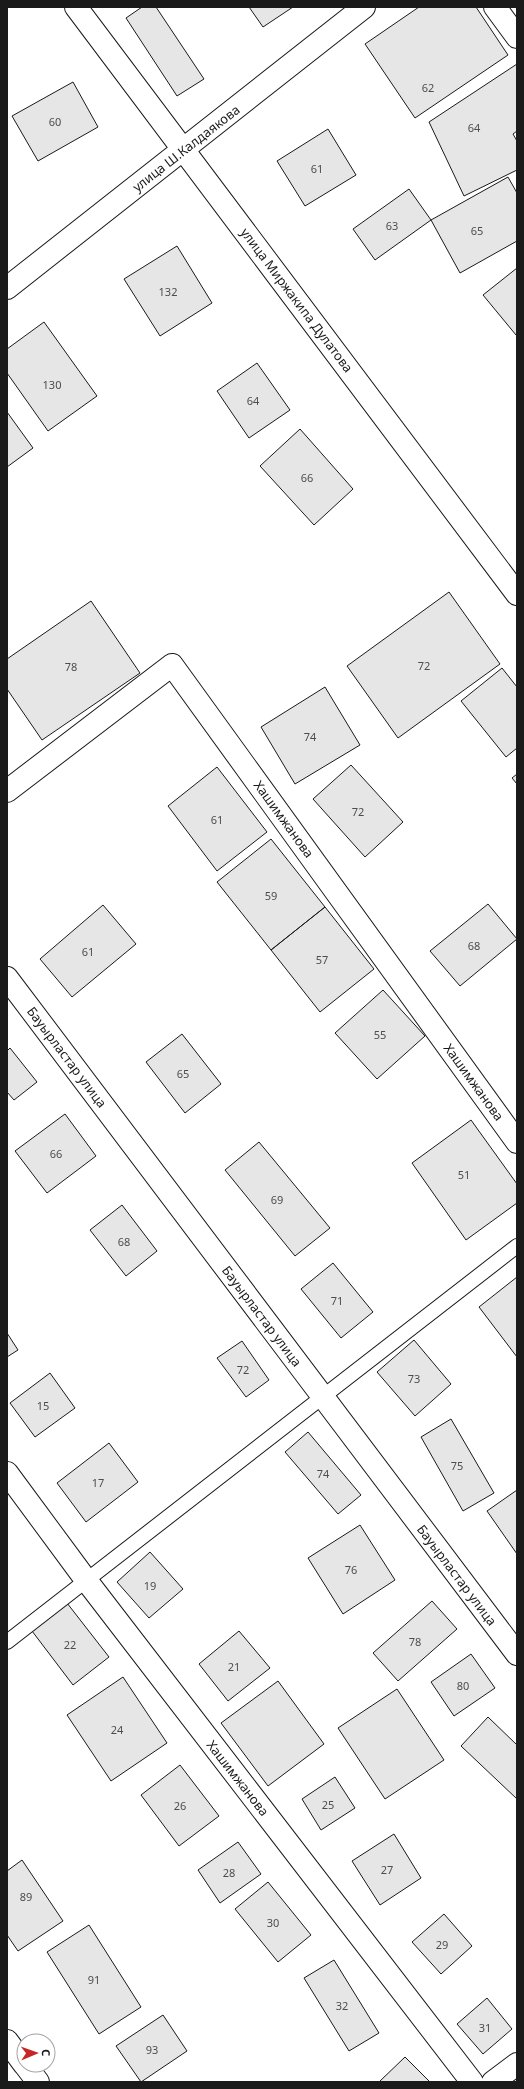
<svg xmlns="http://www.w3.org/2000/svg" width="524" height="2089" viewBox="0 0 524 2089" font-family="'Noto Sans',sans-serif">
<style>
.building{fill:#e6e6e6;stroke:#1a1a1a}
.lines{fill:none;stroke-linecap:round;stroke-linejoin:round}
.service-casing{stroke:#1a1a1a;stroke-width:16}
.minor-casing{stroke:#1a1a1a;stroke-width:24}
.service{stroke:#fff;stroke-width:14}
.minor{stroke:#fff;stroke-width:22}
.labels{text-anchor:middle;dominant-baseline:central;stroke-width:3;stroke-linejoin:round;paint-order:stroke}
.number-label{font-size:11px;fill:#4d4d4d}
.street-label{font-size:13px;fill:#1a1a1a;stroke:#fff}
</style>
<rect width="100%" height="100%" fill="#fff"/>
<path class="building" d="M142 7H156L204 79 177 96 126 18Z
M249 7H293L263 27Z
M419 7H476L508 55 415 118 365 44Z
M517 64V131L513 134 517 141V170L464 196 429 122Z
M73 82 98 127 38 161 12 116Z
M328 129 356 175 305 206 277 161Z
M508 177 517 193V241L460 273 431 220Z
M409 189 431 220 375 260 353 229Z
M177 246 212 303 160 336 124 279Z
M517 268V335H516L483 295Z
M44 322 97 396 48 431 7 373V349Z
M257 363 290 410 249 438 217 391Z
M7 412 33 448 7 467Z
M300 429 353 489 314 525 260 466Z
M449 592 500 664 398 738 347 666Z
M91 601 140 673 42 740 7 689V659Z
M502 668 517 687V748L506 757 461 701Z
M325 687 360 745 295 784 261 727Z
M351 765 403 822 365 857 313 799Z
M217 767 267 832 217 871 168 806Z
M517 774V784L512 778Z
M271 839 325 907 271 950 217 882Z
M488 904 517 939 460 986 430 951Z
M103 905 136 944 72 997 40 959Z
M325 907 374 969 320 1012 271 950Z
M383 990 425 1036 377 1079 335 1033Z
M182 1034 221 1084 185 1113 146 1062Z
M10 1048 37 1082 14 1100 7 1092V1051Z
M65 1114 96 1156 47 1193 15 1151Z
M471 1120 517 1184V1203L466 1240 412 1163Z
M259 1142 330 1228 295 1256 225 1170Z
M122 1205 157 1251 126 1276 90 1230Z
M333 1263 373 1312 341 1338 301 1289Z
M517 1277V1357L479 1307Z
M7 1333 18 1350 7 1357Z
M414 1340 451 1384 415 1416 377 1372Z
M242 1341 269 1380 246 1397 217 1358Z
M50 1373 75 1408 35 1437 10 1403Z
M451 1419 494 1493 463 1511 421 1437Z
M308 1432 361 1495 338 1514 285 1452Z
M109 1443 138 1482 86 1522 57 1483Z
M517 1490V1554L487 1511Z
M360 1525 395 1580 343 1614 308 1558Z
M150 1552 183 1589 149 1618 117 1582Z
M432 1601 457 1629 398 1681 373 1653Z
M67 1603 109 1657 73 1685 32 1631Z
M239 1631 270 1668 228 1701 199 1664Z
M471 1654 495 1688 454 1716 431 1682Z
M123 1677 167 1743 111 1781 67 1715Z
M278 1681 324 1744 268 1786 221 1723Z
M397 1689 444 1760 385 1799 338 1728Z
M488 1717 517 1745V1799L461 1746Z
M180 1765 219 1816 179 1846 141 1795Z
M335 1777 355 1808 321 1830 302 1799Z
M394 1834 421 1878 380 1905 352 1861Z
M238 1842 261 1874 220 1903 198 1870Z
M22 1860 63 1921 18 1951 7 1935V1871Z
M268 1882 311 1935 278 1962 235 1909Z
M444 1914 472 1946 441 1974 412 1942Z
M89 1925 141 2007 99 2034 47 1952Z
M334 1960 379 2033 349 2051 304 1978Z
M487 1998 512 2029 483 2054 457 2024Z
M163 2015 187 2051 141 2082 116 2046Z
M405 2057 430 2082H379Z"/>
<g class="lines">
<g class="service-casing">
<path id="service" d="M7 1642 517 1246"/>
</g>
<g class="minor-casing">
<path id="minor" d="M76 7 517 594
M495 7 517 37
M7 288 364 7
M7 791 172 665 517 1142
M7 978 517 1654
M7 1473 86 1580 472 2082
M7 2041 24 2064
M25 2065 38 2082
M493 2082 517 2064"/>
</g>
<use href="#service" class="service"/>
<use href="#minor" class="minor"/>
</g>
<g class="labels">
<g class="number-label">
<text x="428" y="87">62</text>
<text x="55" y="121">60</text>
<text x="474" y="127">64</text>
<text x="317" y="168">61</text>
<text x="392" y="225">63</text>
<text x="477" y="230">65</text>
<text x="168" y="291">132</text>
<text x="52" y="384">130</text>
<text x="253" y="400">64</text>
<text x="307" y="477">66</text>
<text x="424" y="665">72</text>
<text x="71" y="666">78</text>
<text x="310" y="736">74</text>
<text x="358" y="811">72</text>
<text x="217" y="819">61</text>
<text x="271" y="895">59</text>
<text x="474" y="945">68</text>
<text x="88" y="951">61</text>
<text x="322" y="959">57</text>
<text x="380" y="1034">55</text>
<text x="183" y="1073">65</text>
<text x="56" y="1153">66</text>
<text x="464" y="1174">51</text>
<text x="277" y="1199">69</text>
<text x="124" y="1241">68</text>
<text x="337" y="1300">71</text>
<text x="243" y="1369">72</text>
<text x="414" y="1378">73</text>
<text x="43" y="1405">15</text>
<text x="457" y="1465">75</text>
<text x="323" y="1473">74</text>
<text x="98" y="1482">17</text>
<text x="351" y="1569">76</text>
<text x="150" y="1585">19</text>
<text x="415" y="1641">78</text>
<text x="70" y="1644">22</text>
<text x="234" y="1666">21</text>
<text x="463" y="1685">80</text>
<text x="117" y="1729">24</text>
<text x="328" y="1804">25</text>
<text x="180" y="1805">26</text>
<text x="387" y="1869">27</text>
<text x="229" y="1872">28</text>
<text x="26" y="1896">89</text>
<text x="273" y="1922">30</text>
<text x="442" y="1944">29</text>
<text x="94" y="1979">91</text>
<text x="342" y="2005">32</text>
<text x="485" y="2027">31</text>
<text x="152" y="2049">93</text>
</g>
<g class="street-label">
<text transform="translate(186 148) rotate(-38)">улица Ш.Калдаякова</text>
<text transform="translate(297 300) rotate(53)">улица Миржакипа Дулатова</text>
<text transform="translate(284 819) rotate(54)">Хашимжанова</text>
<text transform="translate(67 1057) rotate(53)">Бауырластар улица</text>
<text transform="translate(474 1082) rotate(54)">Хашимжанова</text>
<text transform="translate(262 1316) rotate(53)">Бауырластар улица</text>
<text transform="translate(457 1575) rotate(53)">Бауырластар улица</text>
<text transform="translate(238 1778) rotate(52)">Хашимжанова</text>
</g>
</g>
<rect width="524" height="2089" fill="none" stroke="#1a1a1a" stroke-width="16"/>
<g transform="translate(36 2053) rotate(88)"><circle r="19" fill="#ffffff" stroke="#a3a3a3"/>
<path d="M0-3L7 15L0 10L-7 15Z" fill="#c62828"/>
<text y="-6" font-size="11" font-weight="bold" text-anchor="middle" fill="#1a1a1a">С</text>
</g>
</svg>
